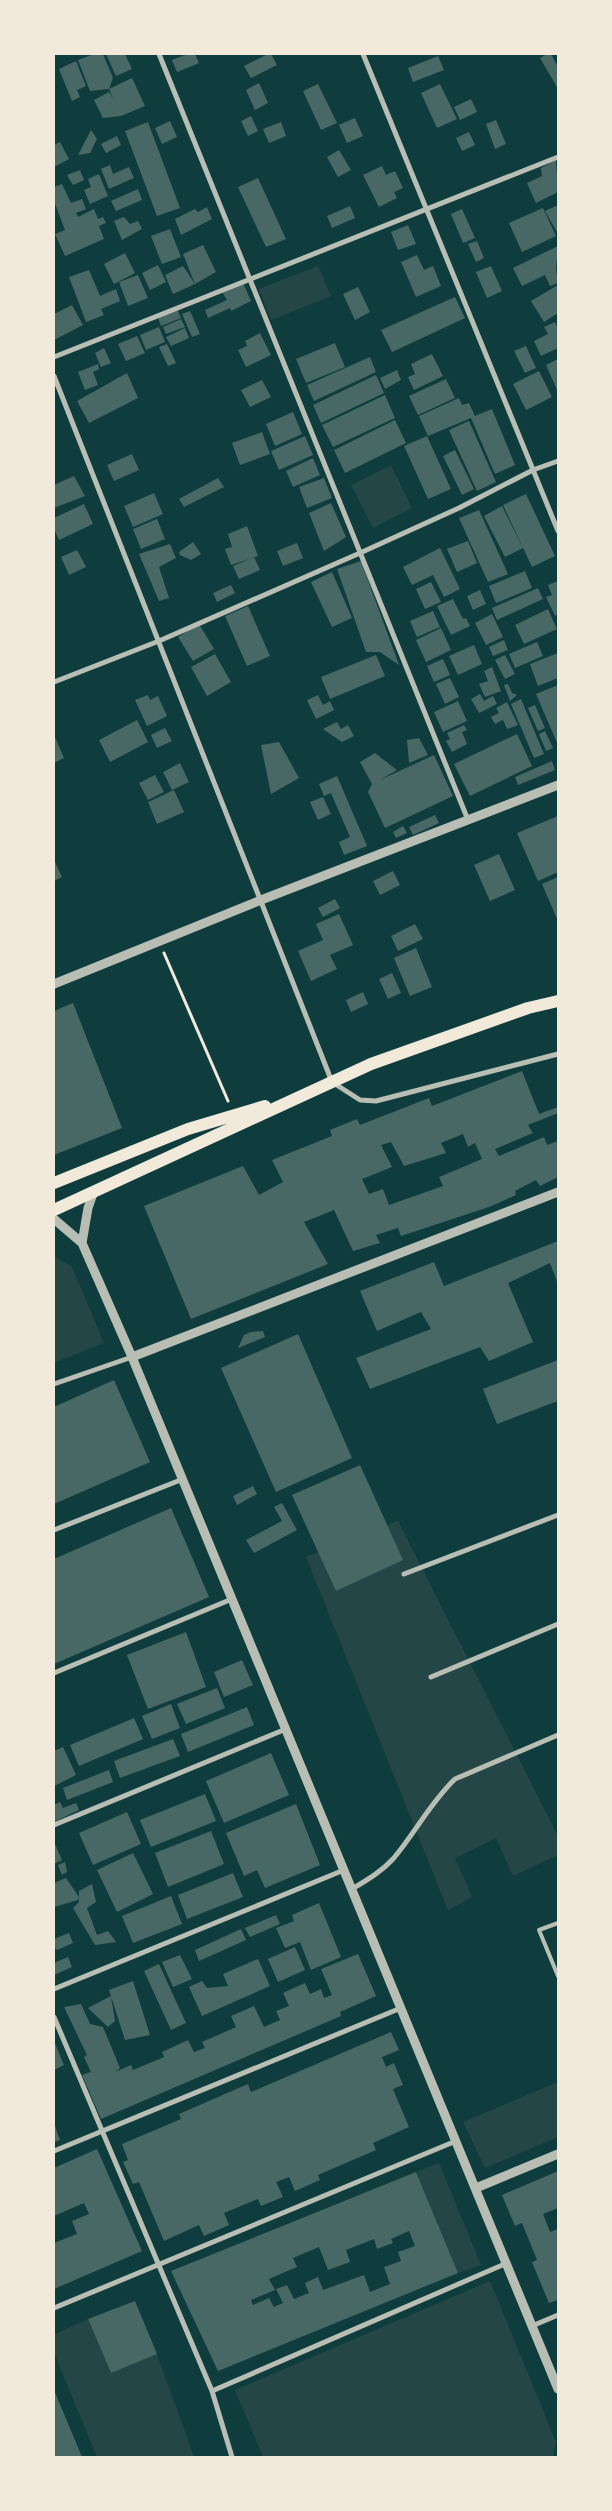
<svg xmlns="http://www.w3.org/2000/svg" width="612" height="2511" viewBox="0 0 612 2511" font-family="Ubuntu,sans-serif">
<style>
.green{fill:#244646}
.building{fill:#486865;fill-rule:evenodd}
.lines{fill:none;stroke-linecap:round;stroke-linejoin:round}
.path{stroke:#f1e9da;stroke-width:3}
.service{stroke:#b8beb3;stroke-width:4}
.minor{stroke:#b8beb3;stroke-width:5}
.tertiary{stroke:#b8beb3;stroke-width:9}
.primary{stroke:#f1e9da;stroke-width:12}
</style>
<rect width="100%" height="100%" fill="#0f3d3e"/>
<path class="green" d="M318 266 331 296 271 320 259 289Z
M391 465 412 508 373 528 351 485Z
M54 1256 72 1267 104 1343 54 1363Z
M398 1521 558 1836V1855L513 1876 496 1838 455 1858 472 1897 448 1910 306 1557Z
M558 2082V2137L485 2168 463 2122Z
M439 2163 481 2265 458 2273 416 2172Z
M490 2281 556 2442 553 2457H263L235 2390Z
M88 2319 111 2373 157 2354 194 2457H97L54 2353V2335Z"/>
<path class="building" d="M94 54H103L113 78 109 89 90 91 78 60Z
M106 54H125L132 69 116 76Z
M188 54H195L199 63 177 72 172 60Z
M268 54H271L277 65 251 78 244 66Z
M547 54H551L558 67 557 87 540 58Z
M438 56 444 70 413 82 408 68Z
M76 61 86 86 77 90 80 97 72 101 59 69Z
M132 78 145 106 121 116 103 118 94 100 109 92 113 99 109 89Z
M259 83 268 103 255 110 246 90Z
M318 84 337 123 321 130 303 91Z
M440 84 457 119 437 128 421 93Z
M471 99 477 112 460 120 454 107Z
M251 116 258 131 248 136 241 121Z
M355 118 363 136 347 143 339 125Z
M496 120 506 144 495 149 486 124Z
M170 121 177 137 162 144 155 128Z
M148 122 180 208 157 216 125 131Z
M281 122 286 136 269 143 263 129Z
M91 130 97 139 90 153 78 155Z
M469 132 475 145 462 151 456 138Z
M117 136 121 145 106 153 101 144Z
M60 142 69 159 54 167V145Z
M339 150 351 170 338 177 327 157Z
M556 160 558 192 536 203 527 183 542 176 541 168Z
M110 165 113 174 129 167 134 178 109 189 101 169Z
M382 166 386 175 395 171 403 188 394 192 397 198 379 207 363 175Z
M80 170 84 180 73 185 67 175Z
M99 174 108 196 90 204 84 190 91 187 88 179Z
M258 178 286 239 266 247 238 187Z
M62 184 71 203 82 199 86 209 76 213 78 217 94 209 98 219 103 217 106 223 99 226 104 239 65 256 55 234 65 230 54 201V187Z
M138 189 142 200 116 211 111 201Z
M558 205V231L557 232 545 211Z
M350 206 355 218 332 228 327 216Z
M207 207 212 219 181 235 175 219 195 209 198 212Z
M543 208 556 236 522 252 509 223Z
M462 209 475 238 463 243 451 214Z
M124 217 130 224 138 221 142 229 122 240 114 221Z
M408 225 416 244 398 250 391 232Z
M170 229 181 257 162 264 151 236Z
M477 241 484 258 476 262 468 244Z
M203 245 216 272 195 284 183 254Z
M558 246 556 269 558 283 550 286 545 275 522 286 513 268Z
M125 253 135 273 114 284 104 264Z
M417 255 424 270 433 266 441 286 416 297 401 262Z
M158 265 166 282 150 290 142 273Z
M183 266 195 284 173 294 165 275Z
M491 266 502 291 487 298 476 272Z
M89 270 100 296 116 289 120 301 101 309 104 315 86 322 69 277Z
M138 275 148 298 128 306 119 282Z
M243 283 251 301 231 311 230 308 208 318 205 310 227 300 222 292Z
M558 285V313L544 322 531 301Z
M358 287 370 312 355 320 343 294Z
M455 297 465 318 392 352 381 330Z
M72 305 83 325 54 340V314Z
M177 309 181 318 161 326 158 318Z
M190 311 200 334 192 337 182 314Z
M181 319 185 327 166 334 163 327Z
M555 322 558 329V348L541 356 534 341 548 334 544 327Z
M159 327 165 342 146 350 140 335Z
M185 328 189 338 171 346 166 337Z
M260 333 271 355 246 367 238 350 247 346 245 341Z
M137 336 145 353 126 361 118 344Z
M335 343 345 367 306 383 296 359Z
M167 344 176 363 168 366 159 347Z
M526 346 536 368 525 373 514 351Z
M104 348 111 363 101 367 95 353Z
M432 354 443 376 414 390 408 377 415 374 411 364Z
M370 357 376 372 314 401 307 385Z
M558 359V392L546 365Z
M98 364 99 369 93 372 98 385 85 390 78 372Z
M397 370 401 380 385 389 380 378Z
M539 371 552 397 526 410 513 384Z
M127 373 138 398 89 423 77 401Z
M376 375 384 393 321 423 313 405Z
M446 379 455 398 418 415 409 396Z
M262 380 271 397 250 407 241 390Z
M385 395 395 418 333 447 322 425Z
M459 398 462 405 469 403 475 416 492 409 515 465 495 474 471 418 428 436 419 416Z
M293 412 302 434 275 446 266 424Z
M395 420 406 443 345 473 334 450Z
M469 421 496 482 477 491 449 430Z
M262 432 270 454 240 465 232 443Z
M305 436 313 455 279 470 271 451Z
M427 436 451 489 428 499 404 446Z
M455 450 474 489 462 495 443 456Z
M132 454 139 470 114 481 107 465Z
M313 458 320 475 293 487 286 471Z
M74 476 85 496 54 508V485Z
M218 478 224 487 184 507 179 499Z
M324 478 332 498 307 508 299 487Z
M154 493 163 514 133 527 124 506Z
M526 494 555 556 532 567 503 505Z
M331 503 346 537 324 551 309 513Z
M84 504 93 524 59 540 54 529V518Z
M502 506 523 548 505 557 484 516Z
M479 510 508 574 488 582 459 518Z
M157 519 165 539 141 549 133 529Z
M247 526 258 556 231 565 225 549 232 547 228 534Z
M468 541 477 563 457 572 447 549Z
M193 542 201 554 191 560 180 555 179 552Z
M297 543 303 558 283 566 277 551Z
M170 544 176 558 159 567 169 598 159 601 139 554Z
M440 548 460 589 444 597 433 575 412 585 403 567Z
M77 550 86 567 69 575 61 557Z
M254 557 260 570 239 579 233 566Z
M361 561 399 665 380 652H366L337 569Z
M525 571 532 588 496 603 489 586Z
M332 572 352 618 332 627 311 582Z
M558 581V614L555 616 546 597 552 595 548 585Z
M431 582 441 602 425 609 416 589Z
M231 585 235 593 217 602 213 593Z
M538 588 543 599 497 620 492 608Z
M480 590 486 604 473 610 467 596Z
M453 599 463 619 466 618 470 626 451 635 437 606Z
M248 606 270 656 247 666 225 616Z
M548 609 557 629 524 644 515 625Z
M433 611 440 627 417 637 410 621Z
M492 614 503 637 486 645 475 623Z
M199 624 214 649 193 661 178 637Z
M441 628 451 650 426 662 416 640Z
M504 640 508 650 493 656 489 647Z
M537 642 543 656 515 668 509 654Z
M474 645 482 664 458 675 449 656Z
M558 653V678L538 686 530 664Z
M215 654 231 682 207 696 191 667Z
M376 655 385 676 330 699 321 677Z
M505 655 515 674 505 679 495 660Z
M443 659 450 675 434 682 427 666Z
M492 667 501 691 485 697 479 684 488 681 484 671Z
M450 678 459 697 445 704 436 684Z
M508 684 512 693 517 695 510 701 504 685Z
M558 685V745L536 694Z
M480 694 484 701 493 696 497 704 479 713 471 699Z
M148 695 150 700 158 696 167 716 147 726 135 700Z
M318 695 323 705 330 701 334 710 316 719 307 700Z
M521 699 544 754 534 758 511 704Z
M458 701 467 721 443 732 434 712Z
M507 702 518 725 507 729 503 720 495 724 491 717 499 713 496 708Z
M535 705 545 728 538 731 528 708Z
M137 720 148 742 110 762 99 740Z
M337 722 341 729 348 725 354 736 342 742 323 729Z
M464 725 467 730 462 732 467 744 452 752 446 741 450 739 447 733Z
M165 728 172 741 157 748 151 735Z
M545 731 553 748 546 751 539 734Z
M517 734 532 766 470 796 454 764Z
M54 735 64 758 54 763Z
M419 738 428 755 409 763 407 740Z
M279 742 299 778 271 794 261 745Z
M375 753 397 770 380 780 434 755 453 796 385 828 368 792 372 784 360 762Z
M552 761 555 770 518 785 515 777Z
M180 763 189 782 172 790 163 772Z
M155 775 164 792 148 800 139 783Z
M337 776 367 846 344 855 339 842 350 837 331 793 324 796 319 784Z
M174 790 184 812 157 824 148 802Z
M323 797 331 814 318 820 310 802Z
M435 815 439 823 413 835 409 827Z
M558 816V872L538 881 517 833Z
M403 826 407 833 396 838 393 832Z
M499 854 515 890 490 901 474 865Z
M54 860 62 877 54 881Z
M393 871 400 885 380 895 373 881Z
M558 877V921L542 884Z
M335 899 340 908 323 917 318 908Z
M339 914 353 945 330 955 337 969 311 981 298 951 323 940 316 924Z
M415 924 423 939 398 951 391 936Z
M416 948 432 987 410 996 394 958Z
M392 973 401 993 388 999 379 979Z
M363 992 368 1004 351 1012 346 1000Z
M73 1003 122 1128 54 1155V1011Z
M522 1071 539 1114 558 1107V1113L528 1125 533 1133 495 1149 499 1156 544 1137 547 1145 558 1141V1177L540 1186 536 1180 515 1191 516 1195 489 1207 401 1236 398 1228 376 1235 380 1243 353 1251 334 1210 304 1222 328 1264 191 1319 144 1206 243 1166 259 1195 283 1182 272 1160 332 1136 330 1130 357 1119 360 1125 429 1098 432 1106ZM463 1134 468 1147 475 1143 482 1159 439 1177 443 1186 389 1205 383 1189 369 1194 362 1179 392 1167 381 1145 391 1142 404 1166 446 1153 441 1143Z
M558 1241V1284L550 1263 508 1283 533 1342 489 1361 480 1347 370 1389 356 1358 431 1329 421 1312 377 1331 360 1291 434 1262 444 1286Z
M263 1331 265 1337 238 1348 244 1335 251 1332Z
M298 1334 352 1458 276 1492 221 1368Z
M558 1360V1401L497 1424 483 1389Z
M114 1380 150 1462 54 1504V1407Z
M360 1465 403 1560 336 1591 292 1495Z
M253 1486 257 1494 237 1505 233 1496Z
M282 1503 297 1530 254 1553 246 1540 282 1521 274 1507Z
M171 1508 209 1597 54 1664V1559Z
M186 1632 206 1687 148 1709 127 1655Z
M242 1660 253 1685 224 1697 214 1672Z
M217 1688 225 1708 186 1724 177 1704Z
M171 1704 180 1728 152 1739 142 1716Z
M247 1707 254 1725 188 1752 181 1734Z
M134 1718 143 1739 79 1766 70 1745Z
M173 1739 180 1756 120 1778 114 1761Z
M63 1747 76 1775 54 1786V1751Z
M271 1753 289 1795 224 1823 206 1781Z
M109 1770 113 1782 67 1800 63 1788Z
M205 1794 216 1821 151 1847 140 1820Z
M60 1802 63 1808 76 1803 79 1810 54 1822V1805Z
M296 1804 320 1865 265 1888 257 1870 244 1876 226 1833Z
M127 1812 141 1844 93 1865 79 1833Z
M211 1831 224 1864 168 1887 155 1853Z
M54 1842 62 1860 54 1864Z
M133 1853 153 1894 117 1912 97 1870Z
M65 1862 67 1872 62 1875 58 1865Z
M233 1873 243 1897 187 1919 178 1895Z
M66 1878 79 1897 78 1900 54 1907V1883Z
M92 1884 96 1902 87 1908 97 1935 108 1931 116 1942 95 1945 73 1908 79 1902V1891Z
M171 1896 182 1924 133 1943 122 1916Z
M319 1903 341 1957 311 1970 300 1942 285 1948 276 1928 294 1921 292 1915Z
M276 1915 280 1924 250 1937 245 1928Z
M241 1929 246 1940 199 1961 195 1950Z
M69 1933 73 1943 57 1950 54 1947V1939Z
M295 1947 305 1970 278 1982 268 1959Z
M358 1954 376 1996 340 2012 341 2016 101 2119 82 2075 91 2072 84 2057 87 2055 64 2007 81 2004 90 2024 103 2027 120 2068 115 2072 131 2065 133 2070 164 2057 162 2052 188 2040 194 2052 205 2048 202 2042 236 2027 231 2016 254 2006 264 2027 280 2020 276 2011 289 2006 283 1993 305 1983 310 1994 321 1989 324 1998 332 1995 321 1969Z
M180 1955 192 1979 173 1987 162 1962Z
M68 1957 72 1967 54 1975V1963Z
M258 1959 270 1986 202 2016 189 1987 202 1981 207 1988 228 1986 223 1974Z
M159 1964 186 2023 171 2030 144 1971Z
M133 1981 150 2035 125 2040 111 1996 115 2021 108 2027 88 2008 111 1996 109 1990Z
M391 2032 399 2050 382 2057 386 2067 394 2063 403 2085 393 2089 409 2127 373 2143 376 2150 318 2175 320 2180 295 2191 289 2177 276 2182 283 2197 261 2206 258 2199 224 2213 229 2225 204 2236 199 2225 164 2241 139 2182 133 2184 123 2162 128 2160 122 2144 181 2119 179 2114 248 2084 251 2092Z
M54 2041 64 2065 54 2070Z
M54 2123 60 2140 54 2142Z
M97 2149 142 2251 54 2289V2243L77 2234 72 2221 89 2214 84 2203 54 2216V2168Z
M558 2171V2208L543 2214 550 2232 558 2229V2300L549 2303 532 2262 537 2260 522 2223 515 2226 502 2195Z
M416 2172 458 2273 218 2371 171 2271ZM409 2231 415 2246 398 2252 401 2261 384 2267 390 2284 370 2292 364 2275 323 2290 318 2277 305 2283 309 2293 294 2299 287 2285 276 2289 283 2303 274 2307 269 2298 253 2305 251 2300 275 2290 269 2279 297 2267 293 2258 319 2247 328 2270 350 2262 346 2250 374 2239 377 2249 393 2243 391 2239Z
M135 2301 157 2354 111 2373 88 2319Z
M54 2390 82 2457H54Z"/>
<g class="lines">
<path class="path" d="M164 953 228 1101"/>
<path class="service" d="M558 1923 539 1930 558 1976"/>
<path class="minor" d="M159 54 468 820
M363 54 558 531
M54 357 558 157
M54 376 332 1082 360 1100 376 1101 558 1054
M54 682 159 641 360 553 459 508 533 470 558 461
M54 1384 132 1357
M54 1530 183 1479
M404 1574 558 1515
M54 1673 232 1599
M431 1677 558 1624
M54 1825 286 1729
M352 1889C367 1880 381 1872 393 1859 415 1833 430 1803 455 1779L558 1735
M54 1989 344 1870
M54 2017 212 2391 232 2457
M54 2151 401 2008
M54 2308 456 2141
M532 2326 558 2315
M212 2391 507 2263"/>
<path class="tertiary" d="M54 984 261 900 558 785
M54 1219 82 1243 132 1357 558 2389
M82 1243 88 1208 94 1191
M132 1357 558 1192
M476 2188 558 2154"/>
<path class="primary" d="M54 1183 188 1129 265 1106
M54 1210 371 1064 528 1008 558 1001"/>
</g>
<rect width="612" height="2511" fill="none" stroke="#f1e9da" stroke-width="110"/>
</svg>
